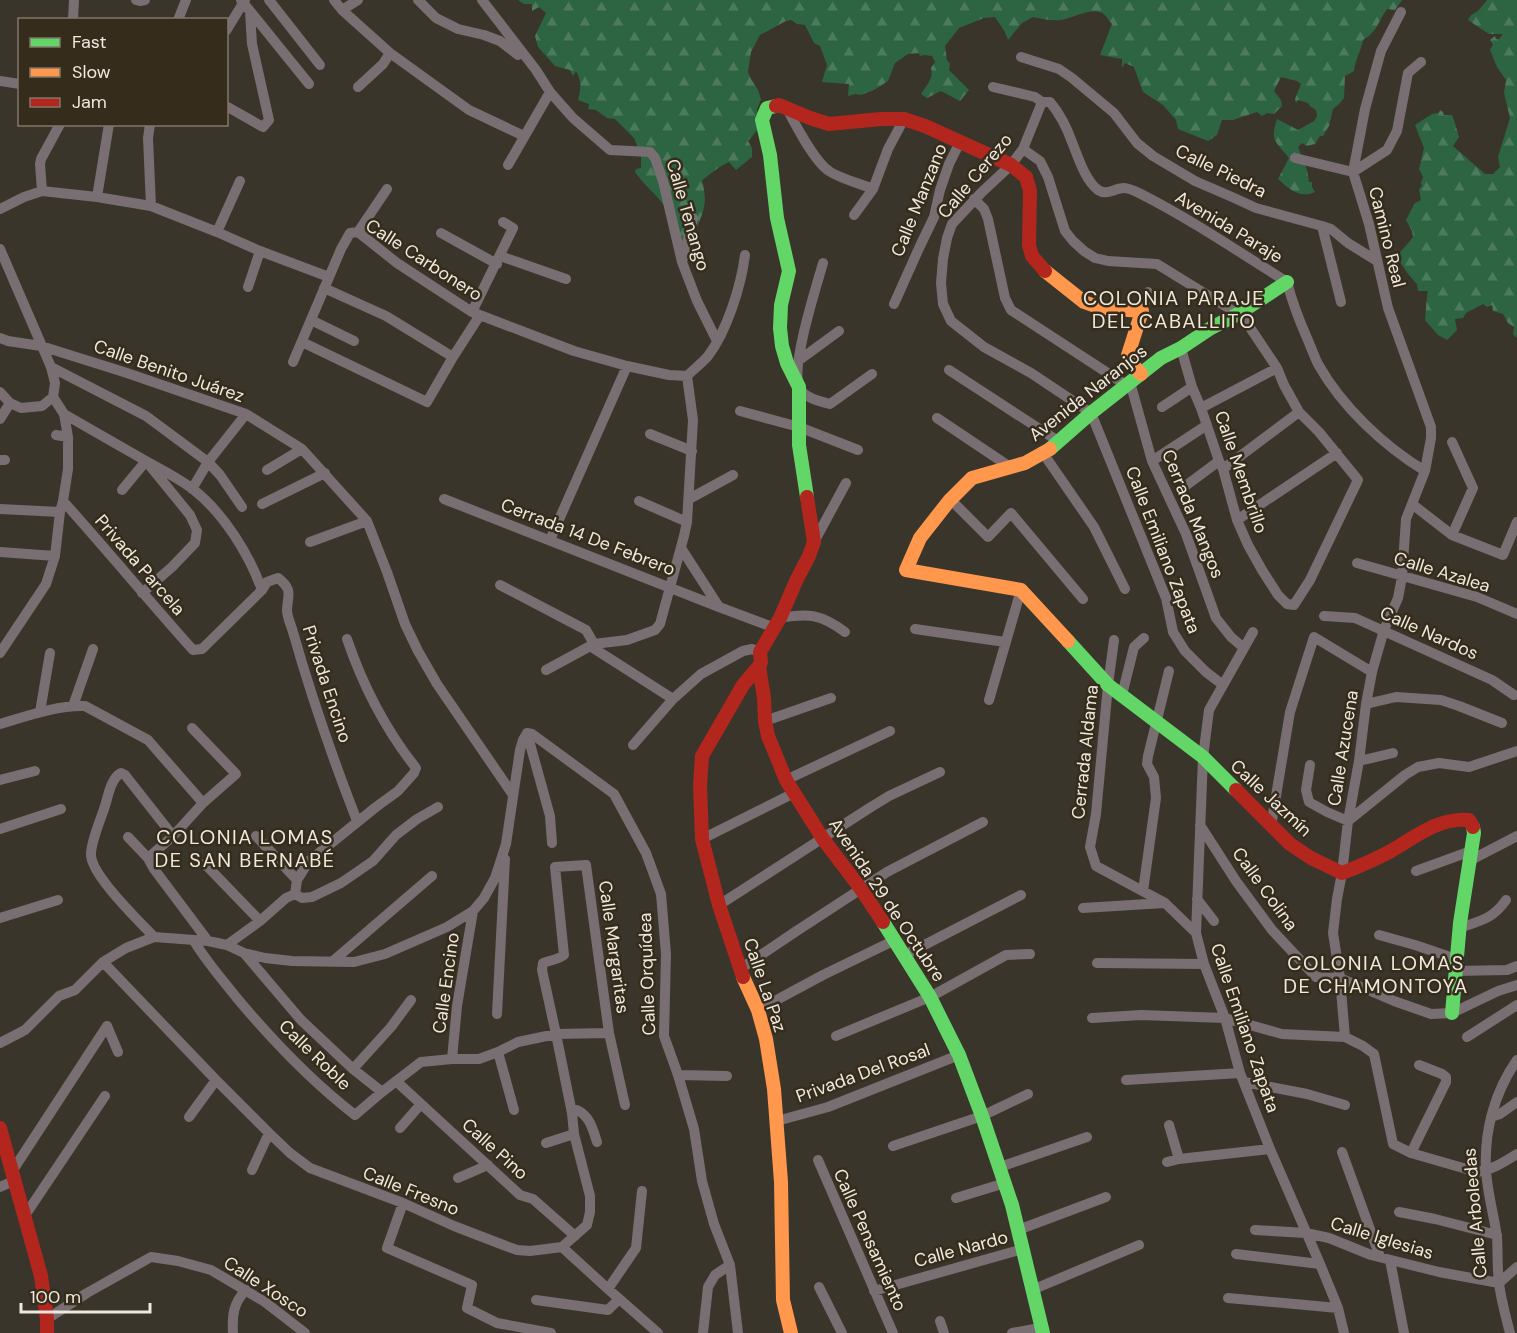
<svg xmlns="http://www.w3.org/2000/svg" width="1517" height="1333" viewBox="0 0 1517 1333" font-family="'DM Sans',sans-serif">
<style>
.forest{fill:url(#forest-firs)}
.lines{fill:none;stroke-linecap:round;stroke-linejoin:round}
.street{stroke:#796e71;stroke-width:10}
.fast{stroke:#63d668;stroke-width:14}
.slow{stroke:#ff974d;stroke-width:14}
.jam{stroke:#b3261e;stroke-width:14}
.labels{text-anchor:middle;dominant-baseline:central;stroke-width:5;stroke-linejoin:round;paint-order:stroke}
.street-label{font-size:18px;fill:#eee8de;stroke:#362c1b}
.neighbourhood-label{font-size:20px;letter-spacing:1.5px;fill:#eee8de;stroke:#362c1b}
</style>
<defs>
<pattern id="forest-firs" width="22" height="20" patternUnits="userSpaceOnUse" patternTransform="scale(1.5)"><rect width="22" height="20" fill="#2d6442"/><path d="M5 1l3.5 6h-7zM16 11l3.5 6h-7z" fill="#4c7a5d"/></pattern>
</defs>
<rect width="100%" height="100%" fill="#3a352b"/>
<path class="forest" d="M518 0H1402L1395 10 1387 9C1377 23 1378 31 1363 40 1361 51 1355 60 1354 71L1345 76 1344 98 1339 104 1333 109 1329 126 1323 136H1320L1315 144 1307 146 1302 143 1298 147 1307 170 1309 182H1312V187L1315 192C1300 199 1289 189 1278 179L1289 158C1275 140 1270 142 1277 119L1298 130 1314 121 1317 116 1316 110 1310 106 1308 103 1298 100 1296 103 1295 99 1301 84 1297 81 1281 77 1274 91 1281 100 1282 106 1274 114 1267 113 1262 116 1257 112 1233 120H1222L1217 135 1208 141 1178 129 1176 120 1163 105 1143 92 1134 67 1125 63 1122 68V59L1100 55 1112 24C1110 22 1108 19 1106 16 1094 4 1075 18 1061 20 1052 21 1042 19 1033 17L1022 23 1008 40C1006 32 1000 24 995 17L984 18 959 28 945 46 947 60 950 64 949 70 969 90 960 101 941 91 927 98 921 94C926 85 934 79 931 68L935 62 932 56 925 55 920 56 919 53 908 54 895 63 888 81 874 90 861 95 855 94 848 96 849 84 822 82 827 65 820 46 814 43 805 25 797 24 791 20 786 21 760 35 751 52 748 72 751 79 758 90 761 99 757 109 759 128 748 141 752 148V157L736 170 729 162C718 167 712 173 702 180 708 204 704 210 695 232L700 242 686 252C680 238 674 221 666 208 657 195 644 185 635 172L636 169 641 168V156L634 138 615 119 607 118 596 110 588 109 589 104 578 100C581 87 582 83 576 71L573 76 570 70 555 66 538 47 535 36 546 13 539 7 532 11V4H524Z
M1487 0H1517V335L1516 338 1513 334 1514 327 1508 323 1503 314 1493 311 1492 305 1487 307 1483 304 1466 313 1463 318 1455 319 1457 330 1447 340 1438 335 1425 320C1426 310 1426 301 1428 291H1418L1417 284C1408 275 1404 268 1397 257 1402 249 1408 244 1413 237L1412 231 1406 220 1415 203 1421 200 1419 189 1422 186 1421 183 1423 177 1419 169 1424 148 1415 125 1432 114 1438 113 1440 110 1443 112 1444 115H1452L1454 120 1459 137 1453 146 1485 174H1493L1500 167 1498 157 1510 118 1504 93 1506 80 1497 67 1490 50 1493 45 1490 40 1495 36 1496 39H1499L1503 34H1489L1468 20 1471 15 1478 11Z"/>
<g class="lines">
<path class="street" d="M136 0 140 1 145 0
M241 0 309 84
M269 0 320 65
M334 0 342 10 390 53 469 110 524 136
M418 0 436 18 458 29 484 35 500 41 518 55
M482 0 536 70 550 92 573 118 610 150 650 152 655 158 663 181 682 262 697 301 717 341
M342 10 358 0
M73 20 74 0
M178 20 186 0
M226 31 245 0
M1021 57 1059 69 1072 78 1114 113 1137 143 1153 156 1195 181 1232 197 1256 208 1322 226 1331 229 1348 243 1377 261
M0 81 20 84
M358 87 383 64 390 53
M993 87 1035 97 1042 102H1050C1060 114 1067 128 1072 142 1078 157 1085 180 1098 190 1107 196 1115 188 1124 188 1129 188 1137 192 1141 194 1192 220 1239 252 1287 282 1292 301 1299 320 1307 338 1311 347 1314 356 1318 364 1342 407 1384 446 1425 471
M1042 102 1023 149 1011 165 982 192 952 224 947 238 943 259 941 283 943 304 951 321 984 347 1031 373 1091 413 1166 598 1173 632 1185 651 1206 672 1223 685
M226 106 263 127 269 120 252 44 250 12
M786 107C795 124 814 161 829 171 839 178 861 184 873 189
M150 124 148 138 151 206
M1023 149 1040 161 1048 177 1065 231 1073 241 1084 251 1095 258 1108 261 1157 264 1238 314 1249 326 1277 368 1284 385 1299 412 1319 432 1358 480 1310 580 1294 605 1287 604 1278 595 1262 570 1248 545 1237 520 1223 469 1219 461 1201 408 1192 387 1181 348
M1295 158 1353 172 1387 150 1397 131 1408 73 1421 62
M508 165 550 92
M42 191 40 164 41 159 60 124
M97 197 109 124
M974 199 984 209 988 219 1005 298 1011 310 1126 385
M0 209 24 197 42 191 97 197 151 206 217 232 260 251 329 277
M854 215 873 189 888 149 904 119
M1322 226 1341 302
M217 232 240 181
M358 232 387 189
M441 233 497 264
M0 249 51 367 55 383 53 397 64 414 68 437V469L63 501 60 512 55 556 46 584 0 653
M500 256 566 279
M683 259 693 218
M823 263C816 288 791 365 799 386 803 398 819 401 830 404L872 374
M248 287 260 251
M324 288 386 316 453 357
M894 304 920 246 934 217 940 190 949 164 960 142
M1142 311 1148 292
M472 312 513 228 503 222
M311 320 354 341
M0 338 8 341 41 346 127 373 246 414 302 449 367 521 387 572 405 624 418 651 437 684 513 795
M302 342 427 402 453 357 480 315
M798 361 839 331
M293 362 341 249 350 233 358 232 397 263 472 312 574 351 627 366 669 375 687 376
M51 367 146 416 208 462 220 475 242 507
M949 370 1058 441
M687 376C694 369 702 363 708 356 727 331 741 286 745 255
M1130 382 1152 461 1186 534 1216 618 1231 637 1244 648
M0 392 10 403 21 408 42 406 53 397
M1162 407 1192 387
M1201 408 1277 368
M740 411 799 427 858 450
M64 414 146 461 190 515 197 530 195 543 172 567 142 593
M937 418 1010 467
M0 419 10 403
M650 434 692 451
M56 435 68 437
M1043 453 1094 527 1125 589
M0 460H5
M1152 461 1207 425
M1223 469 1299 412
M267 470 302 449
M1184 487 1219 461
M192 489 208 462 246 414
M122 490 146 461C162 470 180 479 194 490 224 514 249 554 262 590
M444 499 719 607
M689 499 733 475
M950 499 988 537 1011 513 1083 599
M63 501C107 550 149 601 193 650L202 649 262 590 267 582 278 578C293 590 288 593 287 610 287 617 291 625 293 632 311 696 333 759 357 821
M639 501 687 522
M262 504 325 473
M1412 504 1452 535 1503 555 1517 522
M0 509 60 512
M1237 520 1337 453
M1452 535 1473 488 1452 442
M550 540 627 366
M310 542 367 521
M814 542 846 483
M681 548 719 607 775 628
M0 552 55 556
M1357 563 1477 597 1517 614
M500 585 586 630 594 644
M1324 616 1355 618 1492 680 1514 695
M780 618C808 613 821 614 845 632
M915 629 1005 642
M1253 632 1209 710 1203 757 1196 933 1204 964 1225 1018 1240 1073 1270 1149 1320 1264 1338 1308 1344 1333
M1114 640 1108 685 1096 814 1090 847 1096 866 1165 903 1196 933
M590 646 673 699
M546 670 594 644 627 640 655 630 660 624 684 536 687 522 693 420 687 376
M1122 695 1134 647 1144 638
M989 700 1021 590
M1366 704 1396 697 1441 700 1459 706 1502 723
M73 706 93 649
M40 712 50 653
M765 721 831 698
M0 724C27 716 57 705 85 706L148 740 203 803
M527 733 532 734 614 794 646 853 661 894 666 954 664 1036 678 1075 694 1129 702 1181 714 1224 730 1265 738 1333
M527 733 550 816 552 843
M633 745 673 699 701 674 743 651 752 649 760 652
M1359 761 1393 753
M1310 765 1306 790 1309 802 1327 812 1348 821 1405 775 1418 767 1439 763 1469 767 1517 751
M0 780 35 771
M786 780 890 731
M1200 825 1236 881 1272 930 1316 977 1340 978 1394 1001 1431 1014 1452 1013 1498 991 1517 985
M1271 826 1290 712 1314 637 1372 672
M0 829 61 809
M256 836 297 880
M128 837 148 858 154 869 208 941
M702 839 794 793
M148 858 173 836 203 803 236 774 192 728
M1469 861 1517 836
M205 864 260 921
M1416 871 1471 851
M1143 891 1156 798 1154 777 1147 764 1148 756 1169 671
M295 894 302 898 312 897 341 883 373 861 396 835 417 819 438 807
M1197 899 1214 921
M719 905 871 807 889 796 940 772
M1083 908 1164 903
M0 918 58 900
M1459 928C1480 921 1493 919 1506 900
M1379 935 1415 945 1456 959
M154 937C139 921 90 874 91 854 91 842 100 821 104 809 108 798 110 779 121 773L125 775 173 836
M194 941C206 961 221 978 236 997 272 1040 311 1081 355 1115L382 1092 421 1062 452 1059H479L498 1052 518 1042 556 1034 609 1033
M227 945 260 921 286 898 295 894 297 880 309 861 376 807 398 791 414 773 416 768C385 729 363 686 347 639
M244 953 301 1020 353 1069 382 1092
M905 955 1021 895
M333 961 432 876
M103 962 216 1080 269 1133 290 1153 310 1168 403 1203 454 1226 506 1246 517 1250 530 1251 562 1247 587 1225 590 1212V1196L574 1134 572 1113 556 1034 542 970 543 963C550 960 558 960 564 955L555 867 586 865 609 1033 625 1105
M1097 963 1204 964
M740 969 795 932 887 872 983 822
M1455 971 1507 970 1517 966
M758 1010 823 975 895 940
M497 1014 505 859
M1092 1018 1141 1015 1225 1018 1282 1034 1345 1037 1363 1046 1374 1054 1393 1144 1411 1153 1477 1172C1492 1170 1504 1162 1517 1154
M107 1026 118 1052
M836 1036 930 997 1006 955 1030 954
M1345 1037 1340 978 1333 933 1337 899 1342 873 1348 821 1359 761 1366 704 1372 672 1384 630 1398 598 1402 577 1406 519 1425 471 1431 438V427L1388 308 1369 224 1353 172 1365 109 1381 51 1401 12
M1467 1037 1517 1005
M0 1043 25 1030 59 996 75 990 103 962 126 948 154 937 208 941 227 945 244 953 265 958 292 961 354 962 385 954 447 927 473 911 484 898 495 878 506 844 520 750 523 740 527 733
M498 1052 514 1110
M452 1059 457 1006 473 911
M353 1069 391 1027 411 1000
M678 1075 727 1076
M1126 1080 1240 1073
M396 1081 520 1195 533 1199 575 1236
M1244 1082 1307 1094 1345 1105
M572 1113 577 1110C590 1116 593 1130 597 1142
M189 1117 216 1080
M1491 1117 1500 1114 1517 1102
M777 1121 828 1107 959 1055
M1169 1125 1179 1159
M400 1128 421 1104
M546 1143 574 1134
M893 1146 982 1116 1028 1094
M1342 1152 1380 1257
M1411 1153 1446 1082V1077L1442 1074 1419 1065
M818 1160 893 1333
M1167 1162 1179 1159 1270 1149
M1000 1167 1087 1137
M13 1170 107 1026
M252 1170 269 1133
M458 1178 488 1165
M0 1187 16 1180
M956 1198 1005 1183
M403 1203 387 1248 472 1285 467 1308 497 1323 551 1333
M1399 1212 1435 1219 1497 1235
M24 1217 105 1096
M1018 1230 1106 1197
M1255 1230 1306 1233 1329 1238 1371 1255 1439 1272 1499 1283
M562 1247 608 1289 658 1333
M1236 1254 1320 1264
M1390 1260 1404 1333
M1499 1283 1517 1267
M819 1287 842 1333
M608 1289 636 1248 642 1191
M1032 1290 1139 1245
M874 1291 1023 1249
M1228 1298 1338 1308
M536 1300 608 1310 619 1299
M47 1319 87 1293 151 1257 178 1261 211 1270 265 1302 305 1333
M940 1321 944 1333
M233 1333C232 1316 233 1303 246 1290
M703 1333 708 1287 715 1275 730 1265
M1012 1333 1040 1328
M1510 1333C1506 1317 1501 1300 1499 1283 1497 1268 1498 1253 1497 1237 1494 1215 1487 1192 1486 1169 1484 1131 1495 1091 1517 1060"/>
<path class="fast" d="M776 106 767 108 762 120 770 155 777 218 789 271 781 305 780 328 782 346 787 363 799 387V445L807 497
M1050 449 1091 413 1161 358 1181 348 1211 328 1238 314 1287 282
M1068 641 1108 685 1203 757 1236 790
M883 922 930 997 959 1055 982 1116 1012 1205 1043 1333
M1452 1013 1460 923 1474 833 1473 827"/>
<path class="slow" d="M1045 271 1084 302 1101 308 1142 311 1128 355 1133 365 1141 374
M1050 449 1025 463 972 478 949 501 920 538 906 570 1021 590 1068 641
M743 977 758 1010 766 1039 774 1089 781 1182 783 1300 791 1333"/>
<path class="jam" d="M776 106 779 105 810 118 829 124 881 119H904L925 126 1011 165 1026 177 1030 191 1029 245 1032 256 1045 271
M807 497 814 542 809 556 797 579 780 618 760 652 761 662 759 666 764 698 765 721 768 736 786 780 823 839 861 889 883 922
M1236 790 1290 844 1311 858 1342 873C1358 867 1374 860 1389 852 1414 838 1438 817 1469 820L1473 827
M743 977 719 905 702 839 700 785 702 756 743 685 759 666
M0 1128 41 1276 47 1319V1333"/>
</g>
<g class="labels">
<g class="street-label">
<text transform="translate(1221 171) rotate(26)">Calle Piedra</text>
<text transform="translate(975 176) rotate(-50)">Calle Cerezo</text>
<text transform="translate(919 200) rotate(-68)">Calle Manzano</text>
<text transform="translate(688 215) rotate(74)">Calle Tenango</text>
<text transform="translate(1229 227) rotate(31)">Avenida Paraje</text>
<text transform="translate(1387 237) rotate(76)">Camino Real</text>
<text transform="translate(424 260) rotate(33)">Calle Carbonero</text>
<text transform="translate(169 371) rotate(19)">Calle Benito Juárez</text>
<text transform="translate(1088 393) rotate(-38)">Avenida Naranjos</text>
<text transform="translate(1241 472) rotate(71)">Calle Membrillo</text>
<text transform="translate(1193 514) rotate(68)">Cerrada Mangos</text>
<text transform="translate(588 537) rotate(21)">Cerrada 14 De Febrero</text>
<text transform="translate(1163 550) rotate(69)">Calle Emiliano Zapata</text>
<text transform="translate(140 565) rotate(49)">Privada Parcela</text>
<text transform="translate(1442 572) rotate(17)">Calle Azalea</text>
<text transform="translate(1429 633) rotate(24)">Calle Nardos</text>
<text transform="translate(327 684) rotate(72)">Privada Encino</text>
<text transform="translate(1343 748) rotate(-81)">Calle Azucena</text>
<text transform="translate(1085 752) rotate(-84)">Cerrada Aldama</text>
<text transform="translate(1271 798) rotate(43)">Calle Jazmín</text>
<text transform="translate(1265 889) rotate(54)">Calle Colina</text>
<text transform="translate(887 900) rotate(56)">Avenida 29 de Octubre</text>
<text transform="translate(614 947) rotate(82)">Calle Margaritas</text>
<text transform="translate(647 974) rotate(-92)">Calle Orquídea</text>
<text transform="translate(446 983) rotate(-82)">Calle Encino</text>
<text transform="translate(765 985) rotate(71)">Calle La Paz</text>
<text transform="translate(1245 1028) rotate(71)">Calle Emiliano Zapata</text>
<text transform="translate(315 1055) rotate(44)">Calle Roble</text>
<text transform="translate(863 1073) rotate(-20)">Privada Del Rosal</text>
<text transform="translate(495 1149) rotate(42)">Calle Pino</text>
<text transform="translate(411 1191) rotate(22)">Calle Fresno</text>
<text transform="translate(1475 1213) rotate(-95)">Calle Arboledas</text>
<text transform="translate(1382 1238) rotate(17)">Calle Iglesias</text>
<text transform="translate(870 1240) rotate(66)">Calle Pensamiento</text>
<text transform="translate(961 1249) rotate(-15)">Calle Nardo</text>
<text transform="translate(266 1287) rotate(33)">Calle Xosco</text>
</g>
<g class="neighbourhood-label">
<text x="1174" y="298">COLONIA PARAJE<tspan x="1174" dy="23">DEL CABALLITO</tspan></text>
<text x="245" y="837">COLONIA LOMAS<tspan x="245" dy="23">DE SAN BERNABÉ</tspan></text>
<text x="1376" y="963">COLONIA LOMAS<tspan x="1376" dy="23">DE CHAMONTOYA</tspan></text>
</g>
</g>
<rect x="18" y="18" width="210" height="108" fill="#362c1b" stroke="#807769" stroke-width="1.5"/>
<rect x="30" y="38" width="30" height="9" fill="#63d668" stroke="#807769" stroke-width="1.5"/>
<text x="72" y="48" font-size="18" fill="#eee8de">Fast</text>
<rect x="30" y="68" width="30" height="9" fill="#ff974d" stroke="#807769" stroke-width="1.5"/>
<text x="72" y="78" font-size="18" fill="#eee8de">Slow</text>
<rect x="30" y="98" width="30" height="9" fill="#b3261e" stroke="#807769" stroke-width="1.5"/>
<text x="72" y="108" font-size="18" fill="#eee8de">Jam</text>
<path d="M21 1303v9h129v-9" fill="none" stroke="#eee8de" stroke-width="3"/>
<text x="30" y="1303" font-size="18" fill="#eee8de" stroke="#362c1b" stroke-width="4.5" paint-order="stroke">100 m</text>
</svg>
